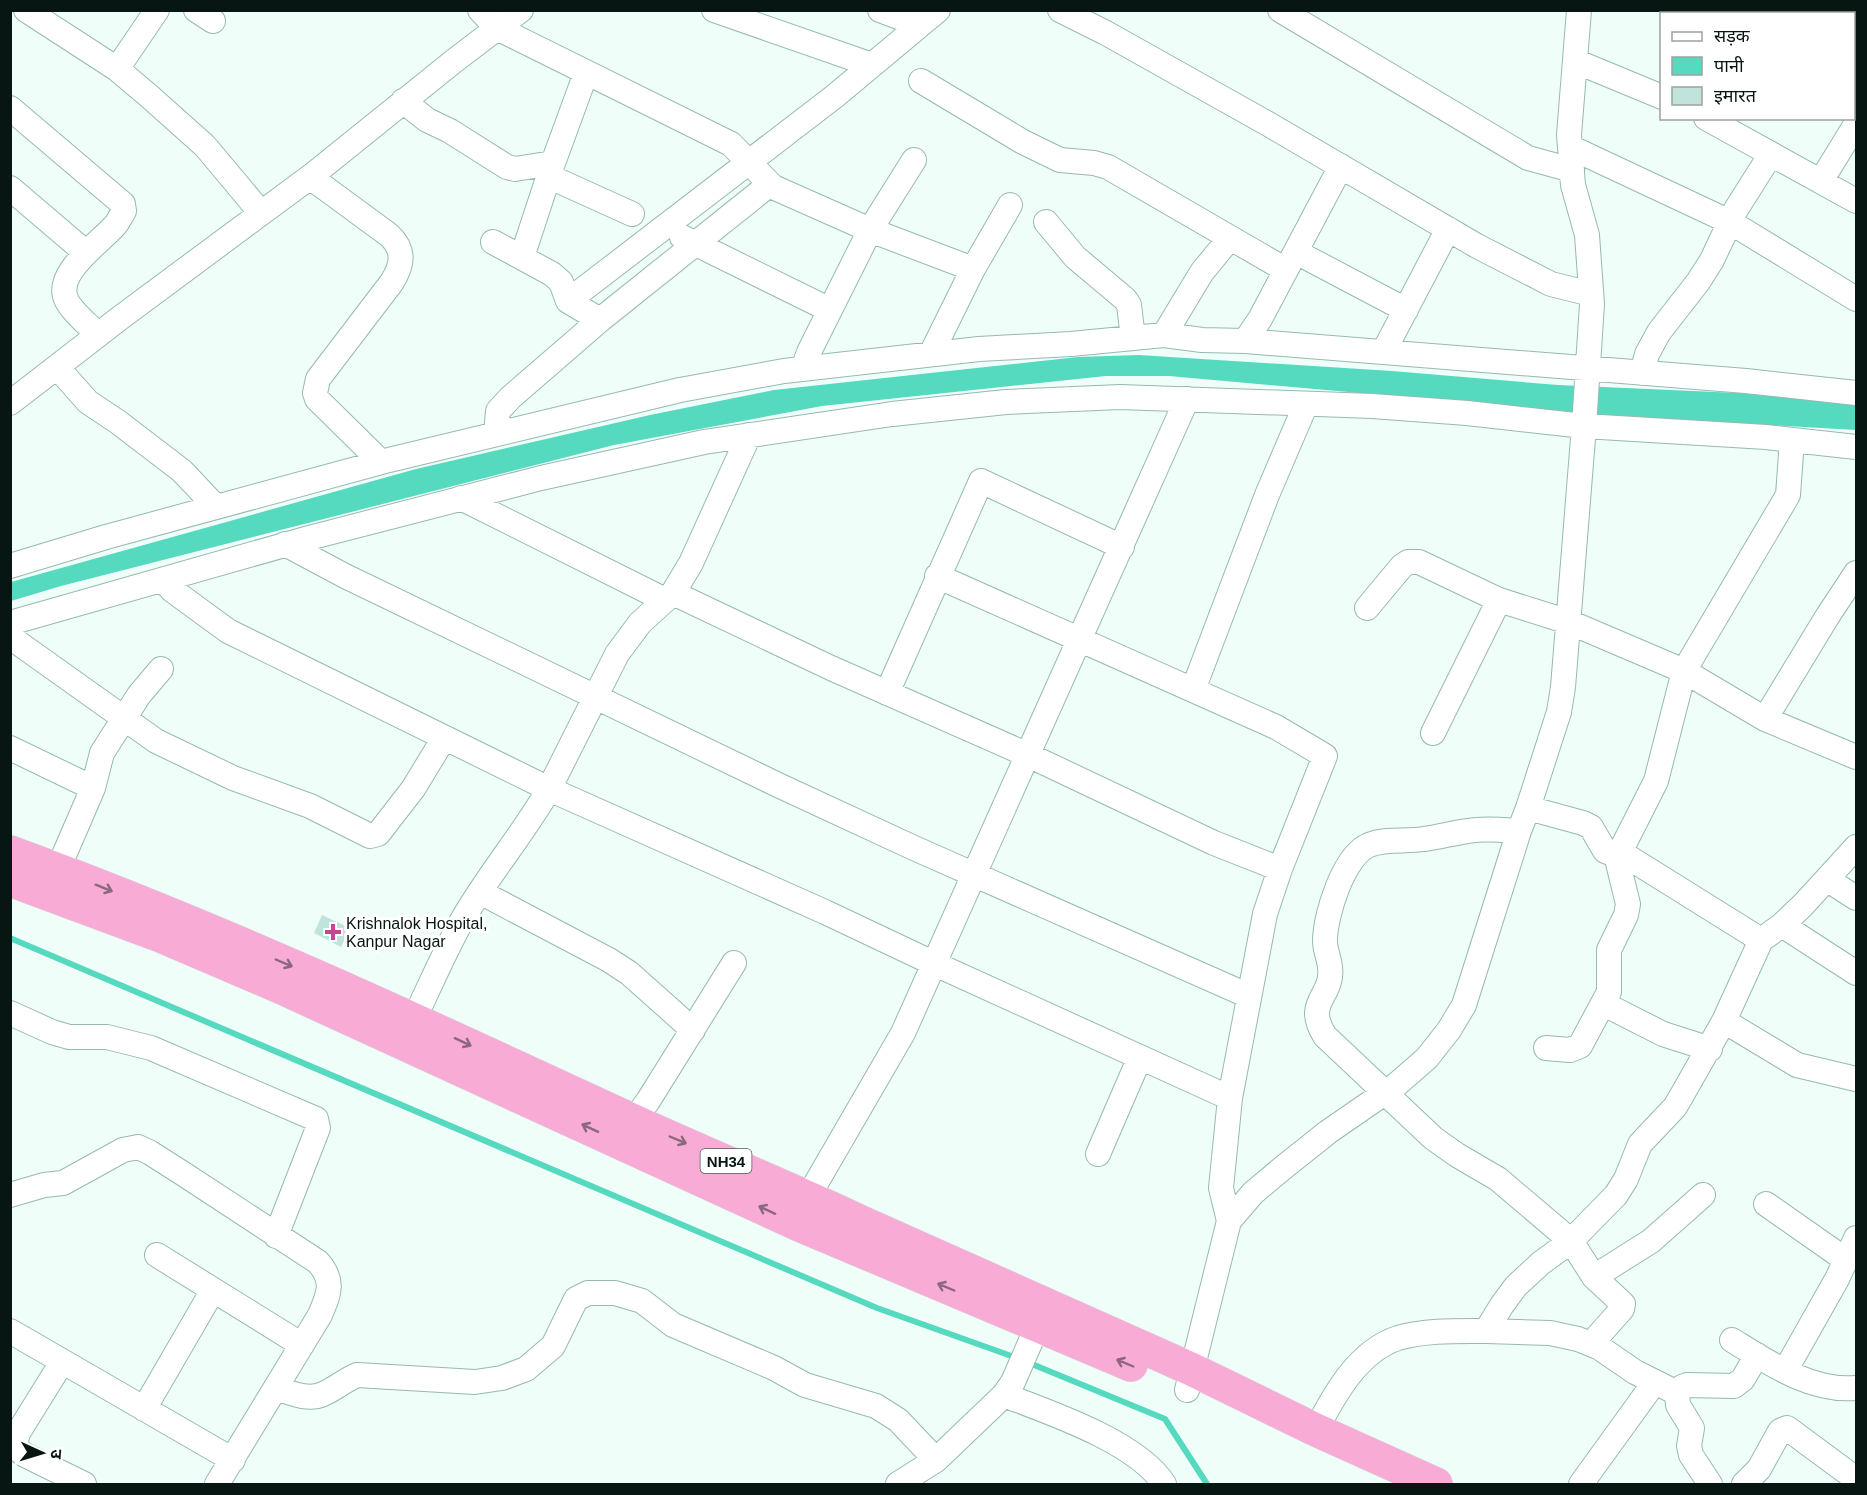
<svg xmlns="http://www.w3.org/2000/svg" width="1867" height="1495" viewBox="0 0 1867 1495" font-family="Arial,'Noto Sans Devanagari',sans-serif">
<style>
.water{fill:#55d9bf}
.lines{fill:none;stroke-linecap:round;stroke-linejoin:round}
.stream{stroke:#55d9bf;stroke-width:6}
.building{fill:#c0e4db}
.minor-casing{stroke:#96b9b0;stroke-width:26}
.highway-casing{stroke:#d7dad9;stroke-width:34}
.minor{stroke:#fff;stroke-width:24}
.highway{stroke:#f7abd5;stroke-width:33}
.oneway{stroke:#8b687e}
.poi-dot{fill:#c44795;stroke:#fff;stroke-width:2}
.labels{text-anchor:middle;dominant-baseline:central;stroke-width:6;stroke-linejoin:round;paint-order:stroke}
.shield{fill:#fff;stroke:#525c5a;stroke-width:1.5}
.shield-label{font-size:15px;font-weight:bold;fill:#081613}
.poi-label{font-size:16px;fill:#081613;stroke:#fff;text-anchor:start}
</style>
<rect width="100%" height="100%" fill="#f0fefa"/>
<path class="water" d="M1139 355 1392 371 1558 385 1738 393 1856 405V430L1618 416 1169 376H1106L822 406 614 445 61 586 11 601V582L416 469 650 415 774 390 1078 357Z"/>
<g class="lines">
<path class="stream" d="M10 938 877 1308 1017 1358
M1027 1362 1165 1419 1207 1484"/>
</g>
<path class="building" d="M322 915 350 928 341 947 314 933Z"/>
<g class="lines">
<g class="minor-casing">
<path id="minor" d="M26 10 117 69 149 96 205 146 261 213
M196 10 213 21
M480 10 497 28 731 144 773 187 870 230 973 269
M714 10 872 65
M880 10 920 25
M1060 10 1106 33 1270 125 1477 246 1551 284 1591 294
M1280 10 1528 158 1572 170
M1575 61 1662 97
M117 69 157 10
M921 81 1023 142 1060 160 1094 163 1108 167 1286 270
M403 101 427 120 450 131 507 167 515 169 553 163
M10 108 123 204 124 211C122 215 119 219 117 223 103 241 52 273 67 301 73 313 89 325 98 335
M1706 118 1856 201
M1570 147 1730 222 1856 299
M548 176 632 214
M310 177 389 235C405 250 403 264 392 282L318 379 315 393 317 399 381 462
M1821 181 1856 124
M10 188 85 252
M1046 222 1075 257 1125 299 1129 305 1133 338
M682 237 830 310
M493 242 552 274 561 282 568 301 600 320
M1296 252 1406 310
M522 257 553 163 586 73
M568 301 835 96 938 10
M1164 335 1202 272 1230 238
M1245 341 1260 319 1341 166
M1384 351 1448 229
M931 354 973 269 1010 205
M57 367 88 402 118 422 182 471 215 506
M803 369 809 352 870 230 914 160
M1642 373 1647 354 1659 332 1698 282 1712 260 1735 211 1771 154
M10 403 120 318 310 177 454 61 521 10
M496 434 498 411 510 398 600 320 770 184
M461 498 665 600
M285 544 345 576 778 785 914 848 1249 996
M10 566 106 537 389 460 680 390 784 371 979 349 1071 344 1164 335 1202 340 1245 341 1746 381 1856 393
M937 576 1276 727 1325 756 1280 869 1265 914 1230 1098 1221 1188 1229 1221
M163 580 172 590 228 631 549 789 825 912 935 964 1230 1098
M673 593 831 668 1028 755 1214 843 1280 869
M1367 608 1402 566 1408 562H1419L1499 600 1569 622 1684 671 1765 719 1856 757
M10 623 309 538 541 478 704 442 892 414 1006 402 1120 397 1372 406 1467 413 1584 426 1766 437 1856 447
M10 637 156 741 233 778 310 806 370 836 378 834 413 789 444 738
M1193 690 1267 495 1306 404
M887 693 981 481 1122 547
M1765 719 1827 617 1856 573
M1433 733 1499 600
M10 748 93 788
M1528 808 1583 823 1591 827 1605 851 1616 855 1620 852 1656 781 1684 671 1788 495 1792 440
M1519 831C1502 830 1485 828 1468 831 1453 833 1439 837 1424 839 1406 842 1385 838 1369 845 1344 855 1325 915 1325 941 1325 950 1329 958 1330 967 1334 997 1303 1001 1325 1036L1433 1138 1457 1155 1498 1179 1571 1241 1594 1277 1623 1304 1622 1309 1591 1344
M1620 852 1761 940
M58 869 93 788 102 753 139 695 161 669
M1828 880 1856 898
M480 892 609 960 629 973 693 1030
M1782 925 1856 973
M1604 1004 1663 1034 1710 1049
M10 1013 52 1032 69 1037H107L151 1048 316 1119 318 1128 276 1236
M414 1019C429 988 443 955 460 924 486 877 522 836 549 789L617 654 640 623 673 593 691 563 749 435
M1724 1021 1797 1065 1856 1079
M1546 1048 1570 1050 1580 1046 1609 992V950L1626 915 1628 904 1616 855
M633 1121 648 1101 734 963
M1098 1154 1140 1057
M10 1195 44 1185 63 1183 123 1150 138 1147 149 1152 182 1173 318 1262C335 1281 329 1294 320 1315L217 1484
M1766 1204 1846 1260
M802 1212 808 1197 903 1033 1187 399
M157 1255 302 1345
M1594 1277 1651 1241 1703 1195
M10 1331 233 1460
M1486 1331 1550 1333 1578 1339 1600 1348 1635 1372 1677 1393
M1732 1340C1769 1363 1811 1392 1856 1388
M62 1362 18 1433 16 1440 17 1449 25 1455 84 1484
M1785 1371 1837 1279 1856 1238
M276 1388C291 1393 309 1401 323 1394 335 1389 345 1380 357 1375L475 1382 502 1378 526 1369 553 1346 576 1299 588 1293H615L642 1301 673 1325 774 1368 805 1385 876 1406 898 1420 936 1460
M1187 1390 1229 1221 1253 1193 1284 1167 1328 1132 1396 1085 1427 1058 1449 1030 1464 1005 1519 831 1528 808 1559 712 1563 687 1584 426 1592 304 1587 235 1573 185 1569 135 1579 10
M1004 1395C1051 1413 1137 1442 1164 1484
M144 1409 213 1290
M1316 1430C1334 1395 1358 1351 1398 1338 1426 1330 1457 1331 1486 1331L1502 1305 1516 1286 1541 1263 1571 1241 1616 1195 1626 1179 1640 1144 1675 1107 1682 1095 1724 1021 1761 940 1782 925 1803 905 1856 847
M898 1484 936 1460 1004 1395 1013 1382 1037 1327
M1581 1484 1654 1383
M1710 1484 1691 1455 1689 1446 1692 1428 1678 1405 1677 1393 1682 1387 1687 1385 1734 1386 1743 1379 1757 1355
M1744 1484 1759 1469 1780 1431 1787 1428 1856 1479"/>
</g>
<g class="highway-casing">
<path id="highway" d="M10 852C219 928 420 1022 621 1115 700 1152 781 1184 859 1221L1191 1369 1316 1430 1436 1484
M10 880 161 936 280 987 797 1224 1131 1365"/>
</g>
<use href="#minor" class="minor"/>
<use href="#highway" class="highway"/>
</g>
<defs><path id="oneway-shaft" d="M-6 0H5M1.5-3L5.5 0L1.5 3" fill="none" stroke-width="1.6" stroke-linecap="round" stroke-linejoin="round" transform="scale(1.5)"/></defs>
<g class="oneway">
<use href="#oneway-shaft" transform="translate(104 888) rotate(22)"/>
<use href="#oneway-shaft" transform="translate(284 963) rotate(23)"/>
<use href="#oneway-shaft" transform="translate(463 1042) rotate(25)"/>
<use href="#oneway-shaft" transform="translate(590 1128) rotate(-155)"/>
<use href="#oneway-shaft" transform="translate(678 1140) rotate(23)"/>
<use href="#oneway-shaft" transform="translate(767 1210) rotate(-155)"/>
<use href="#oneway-shaft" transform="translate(946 1287) rotate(-157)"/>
<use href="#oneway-shaft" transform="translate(1125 1363) rotate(-157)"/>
</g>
<path class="poi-dot" d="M330 923h6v6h6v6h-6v6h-6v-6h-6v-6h6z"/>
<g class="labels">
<rect class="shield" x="700.5" y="1149" width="51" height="24" rx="4.5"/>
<g class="shield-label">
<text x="726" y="1161">NH34</text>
</g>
<g class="poi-label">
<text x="346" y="923">Krishnalok Hospital,<tspan x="346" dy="18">Kanpur Nagar</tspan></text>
</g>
</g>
<rect width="1867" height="1495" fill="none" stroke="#081613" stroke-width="24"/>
<rect x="1660" y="12" width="195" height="108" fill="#ffffff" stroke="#9ca2a1" stroke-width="1.5"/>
<rect x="1672" y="32" width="30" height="9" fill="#ffffff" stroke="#9ca2a1" stroke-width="1.5"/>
<text x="1714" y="42" font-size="18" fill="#081613">सड़क</text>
<rect x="1672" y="57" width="30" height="18" fill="#55d9bf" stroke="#9ca2a1" stroke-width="1.5"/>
<text x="1714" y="72" font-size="18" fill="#081613">पानी</text>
<rect x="1672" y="87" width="30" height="18" fill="#c0e4db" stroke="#9ca2a1" stroke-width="1.5"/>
<text x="1714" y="102" font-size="18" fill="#081613">इमारत</text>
<g transform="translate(42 1453) rotate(94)" stroke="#ffffff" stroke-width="4.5" paint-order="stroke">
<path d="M0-4.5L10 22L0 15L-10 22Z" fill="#081613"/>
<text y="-9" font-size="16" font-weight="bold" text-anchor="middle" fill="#081613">उ</text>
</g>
</svg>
